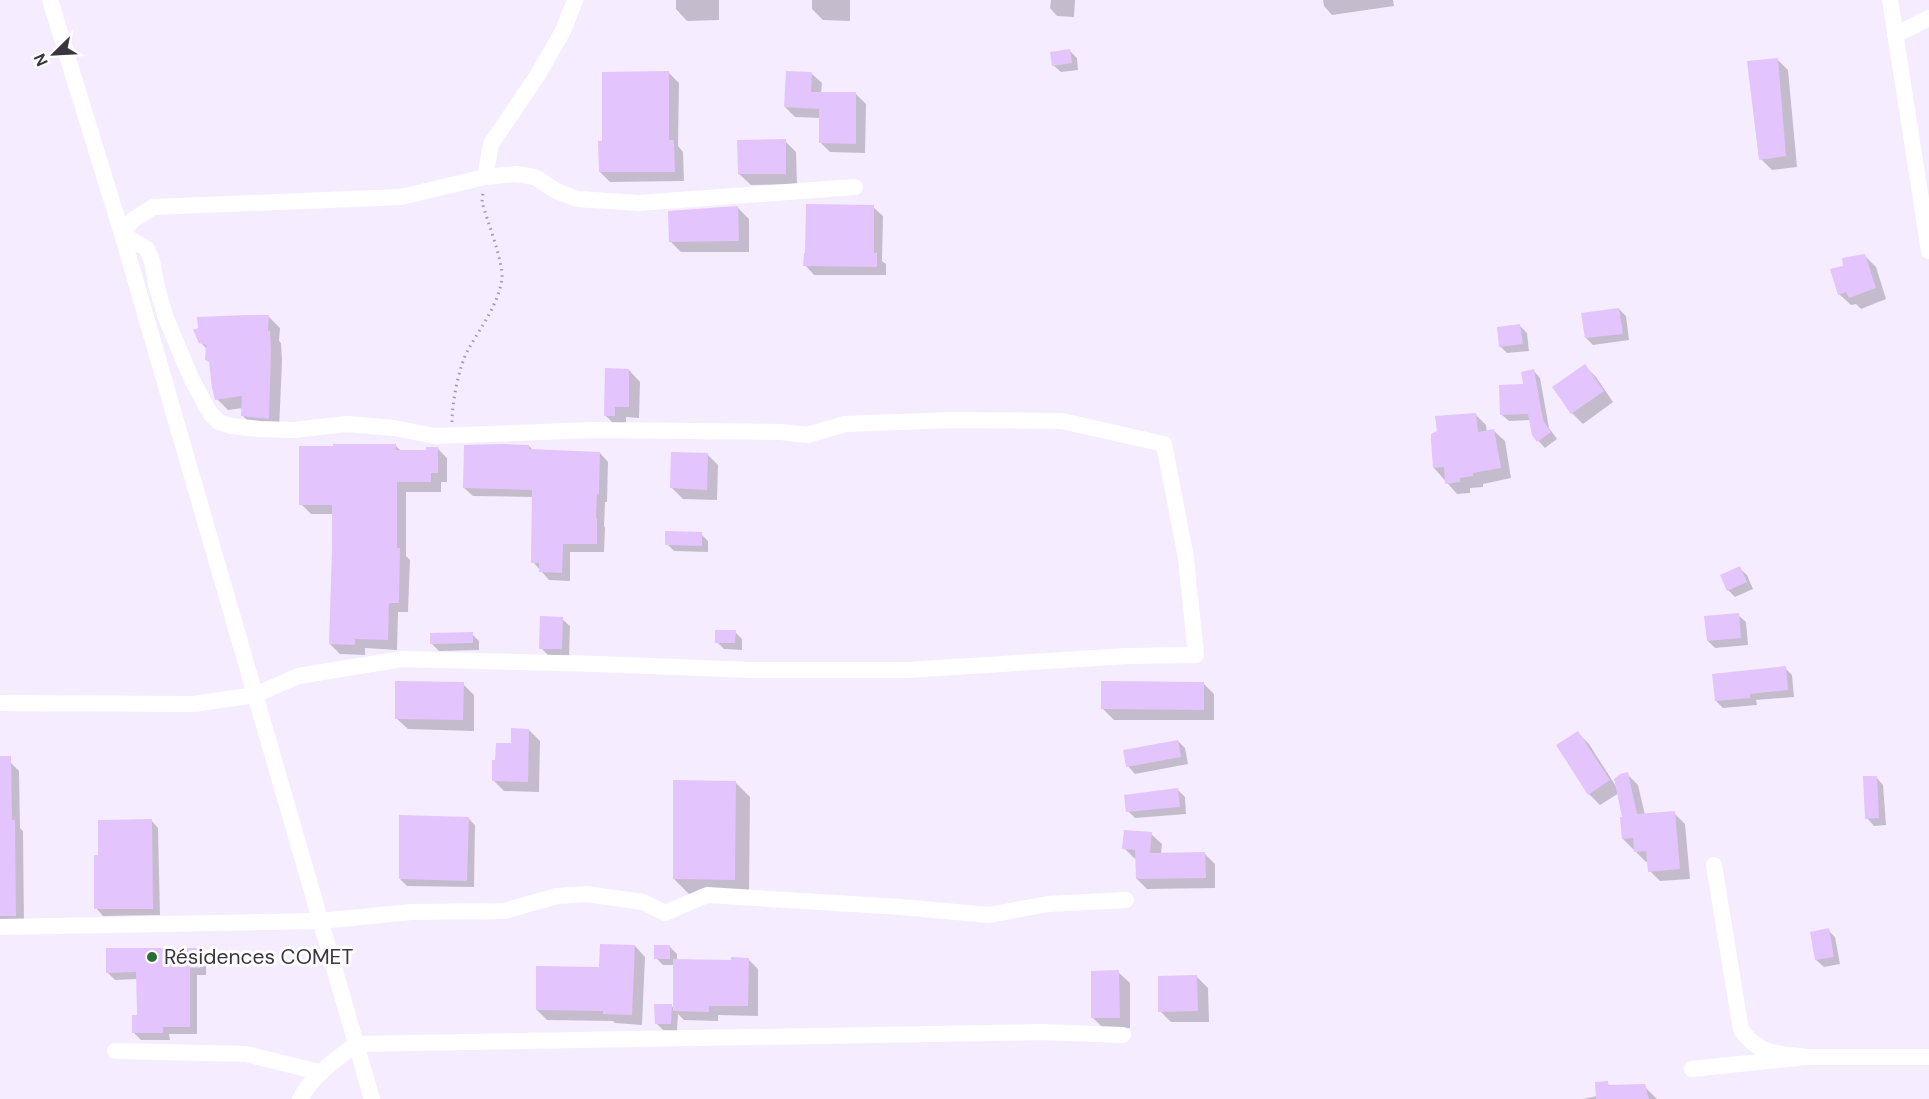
<svg xmlns="http://www.w3.org/2000/svg" width="1929" height="1099" viewBox="0 0 1929 1099" font-family="'DM Sans',sans-serif">
<style>
.shadow{fill:#0003}
.building{fill:#e3c4fc}
.lines{fill:none;stroke-linecap:round;stroke-linejoin:round}
.path{stroke:#a099a7;stroke-width:3;stroke-dasharray:1.5 4.5;stroke-linecap:butt}
.minor{stroke:#fff;stroke-width:16}
.poi-dot{fill:#2a6c36;stroke:#fefefe;stroke-width:2}
.labels{text-anchor:middle;dominant-baseline:central;stroke-width:6;stroke-linejoin:round;paint-order:stroke}
.poi-label{font-size:21px;fill:#3a353e;stroke:#fefefe;text-anchor:start}
</style>
<rect width="100%" height="100%" fill="#f6ecff"/>
<path class="shadow" d="M676 0H719V20L687 21 676 9Z
M812 0H850V21L823 20 812 9Z
M1051 0H1075L1074 17 1057 16 1050 8Z
M1323 0H1393L1394 6 1332 15 1324 6Z
M1070 51 1077 58 1078 70 1061 72 1053 65Z
M1777 59 1788 70 1797 167 1772 170 1761 159Z
M669 73 679 83 678 146 683 152 684 181 610 182 600 172 604 143Z
M812 74 822 83 821 93 856 94 866 104 865 153 830 152 820 142 821 118 795 117 785 107Z
M785 141 796 152 797 184 751 185 739 174Z
M873 207 883 216 882 261 886 264V275H814L805 265Z
M738 208 749 219V252H681L670 241Z
M1865 256 1876 267 1886 299 1861 309 1856 304 1851 305 1839 294 1845 267Z
M1619 309 1626 316 1629 340 1593 345 1586 338Z
M269 317 280 328 279 341 281 343 282 362 279 429 254 427 243 416V408L228 410 217 399 211 364 207 360V349L200 342Z
M1520 326 1527 333 1529 351 1507 353 1500 346Z
M1585 366 1596 377 1613 402 1583 424 1572 413Z
M629 370 640 382 639 418 626 417V427L616 426 605 415Z
M1534 371 1540 378 1549 428 1557 439 1545 448 1533 435 1531 420 1509 421 1502 415 1525 386Z
M1475 414 1486 425 1487 432 1494 431 1505 441 1511 478 1483 484V487L1470 488V493L1457 494 1434 468Z
M395 445 401 451H427L437 448 447 458V482H441V492H406V556L410 560 408 612H398L397 650 365 648V655L340 654 330 644 334 514H311L301 504Z
M529 446 534 451 600 453 608 462 607 502H605L604 526 605 528 604 552H570V581L549 580 533 562 534 497 473 496 464 488Z
M707 454 718 465 717 500 683 499 672 488Z
M701 534 708 541V552L674 551 667 544Z
M1739 568 1747 575 1753 589 1735 597 1728 590Z
M1738 615 1746 622 1748 645 1715 648 1708 641Z
M562 619 570 626 569 656 548 655 541 648Z
M735 632 742 639V650L724 649 717 642Z
M472 634 479 641V650L439 651 432 644Z
M1785 668 1792 675 1794 697 1756 700 1757 705 1723 708 1716 701Z
M1203 683 1214 694V720H1114L1103 709Z
M463 684 474 695V731L408 729 396 718Z
M529 730 540 741 539 792 504 791 493 780 497 761Z
M1578 733 1589 744 1617 788 1627 774 1638 785 1645 815 1674 813 1685 824 1690 879 1660 881 1650 871 1649 861 1646 862 1623 839 1624 818 1619 793 1600 805 1589 794Z
M1178 741 1185 748 1188 764 1135 774 1128 766Z
M0 763H11L19 771 20 828 23 831 24 924 0 925Z
M1876 777 1883 785 1886 825 1874 826 1867 818Z
M735 782 750 797 749 894H689L674 879Z
M1178 790 1185 797 1186 814 1135 818 1128 811Z
M468 818 475 825 474 887 407 886 400 879Z
M151 820 158 828 160 915 103 916 96 908Z
M1151 834 1162 844 1161 854H1205L1215 864V888L1147 889 1137 879V859L1134 858 1124 848Z
M1828 930 1835 937 1840 964 1824 967 1816 960Z
M635 946 645 957 642 1025 615 1023 613 1021 547 1020 537 1010Z
M670 947 677 954V961L733 962 748 959 758 969V1016L718 1015V1021L684 1020 678 1014 677 1031 663 1030 656 1023 671 1005 674 1009 675 965H663L656 958Z
M199 949 206 957V975H197V1034H169L170 1040H141L133 1032 138 1016V979L115 980 107 972Z
M1118 972 1130 983V1028L1104 1029 1093 1018Z
M1197 977 1208 988 1209 1022H1171L1160 1011Z
M1607 1083 1610 1086H1644L1657 1099H1583L1597 1096Z"/>
<path class="building" d="M1070 49 1072 63 1052 66 1050 52Z
M1778 58 1786 156 1759 160 1747 61Z
M669 71V140H674L675 172H599L598 141H602V72Z
M786 71 812 72 811 92H856V144L819 143V109L784 107Z
M786 139V174H738L737 140Z
M806 204 874 205V253H877V267L803 266 804 253H805Z
M738 206 739 241 669 242 668 211Z
M1865 254 1876 288 1849 298 1846 292 1838 295 1830 269 1843 266 1842 258Z
M1619 308 1623 334 1585 338 1581 313Z
M248 315H269L268 331H270L271 350 269 419 241 416 242 396 215 400 212 388 209 361 205 360 206 345 199 343 193 330 198 328 197 317Z
M1520 324 1523 344 1499 347 1497 327Z
M1585 364 1604 391 1571 414 1552 387Z
M605 368 629 369V407H615V416H604Z
M1534 369 1543 420 1551 432 1537 442 1532 435 1528 414 1500 415 1499 385 1523 384 1521 372Z
M1476 413 1478 432 1494 429 1501 468 1473 473V476L1460 478V482L1445 484 1444 467 1433 468 1431 439V434L1437 431 1435 416Z
M333 444H396V450H426V447H438V473H431V482H397V548H400L399 603H389L388 640 355 639V645L329 644 332 549V505H299V446H333Z
M501 444 529 445V449L600 452 599 494H597L596 518H597V544H563L562 573 539 572V563H531L532 490 463 488 464 445Z
M671 452 708 453 707 490 670 488Z
M665 531 702 532V546L665 545Z
M1740 566 1747 582 1727 591 1720 575Z
M1739 613 1741 638 1707 641 1704 616Z
M540 616 563 617 562 649H539Z
M715 630H736L735 643H715Z
M473 632V643L430 644V633Z
M1786 666 1788 690 1750 694V698L1715 701 1712 674Z
M395 681 464 682 463 720 395 719Z
M1101 681 1204 682V710L1101 709Z
M511 728 529 729 528 782 492 781V760H495L496 743H511Z
M1578 731 1610 780 1588 795 1556 745Z
M1178 740 1181 757 1126 767 1123 750Z
M0 756H11V761L12 820H15L16 916H0Z
M1628 772 1637 814 1675 811 1680 869 1648 872 1646 851 1634 852 1633 838 1622 839 1620 817H1622L1614 779 1620 774Z
M1863 776H1877L1879 818 1865 819Z
M673 780 736 781 735 880 673 879Z
M1178 788 1180 807 1126 812 1124 795Z
M399 815 469 817 467 881 399 879Z
M152 819 153 909H94V855H98V820Z
M1124 830 1152 832 1150 853 1205 852 1206 878 1136 879 1135 850 1122 849Z
M1829 928 1834 957 1815 960 1810 932Z
M600 944 635 945 632 1015 603 1014V1011L536 1010V966L599 967Z
M654 945H670V959H654Z
M106 948H199L200 968H190V1027H163V1033H132V1015H137L136 972 106 973Z
M731 957 749 958 748 1006H709V1012L673 1011V959L731 960Z
M1119 970 1120 1018H1091V971Z
M1197 975 1198 1011 1158 1012V976Z
M654 1004H672L671 1024H655Z
M1608 1081V1085L1645 1084 1649 1099H1596L1595 1082Z"/>
<g class="lines">
<path class="path" d="M452 422C452 402 459 366 468 350 480 328 499 304 502 278 503 261 487 220 482 202L483 192"/>
<path class="minor" d="M50 0 122 234 372 1099
M1890 0 1929 251
M1895 35 1929 18
M485 177 491 144 537 76 563 31 575 0
M0 703 193 704 255 695 298 676 402 659 598 664 751 670H908L1127 656 1196 655 1186 558 1164 444 1062 421 952 420 845 424 807 435 781 432 594 430 435 436 394 428 347 424 294 430 260 429 231 426 219 422 210 413 191 378 166 318 157 288 152 261 147 249 122 234 133 220 153 207 401 197 485 177 516 174 535 177 556 191 578 199 639 203 855 187
M1714 865 1741 1030C1761 1056 1777 1053 1807 1057
M0 927 320 921 411 912 504 911 557 896 586 894 643 902 665 913 707 895 901 907 989 915 1048 904 1126 900
M115 1051 246 1054 319 1072
M1692 1069 1807 1057H1929
M300 1099C313 1075 334 1061 356 1044L1042 1032 1123 1035"/>
</g>
<circle class="poi-dot" cx="152" cy="957" r="6"/>
<g class="labels">
<g class="poi-label">
<text x="164" y="957">Résidences COMET</text>
</g>
</g>
<g transform="translate(54 54) rotate(246)" stroke="#fefefe" stroke-width="4.5" paint-order="stroke">
<path d="M0-4.5L10 22L0 15L-10 22Z" fill="#3a353e"/>
<text y="-9" font-size="16" font-weight="bold" text-anchor="middle" fill="#3a353e">N</text>
</g>
</svg>
